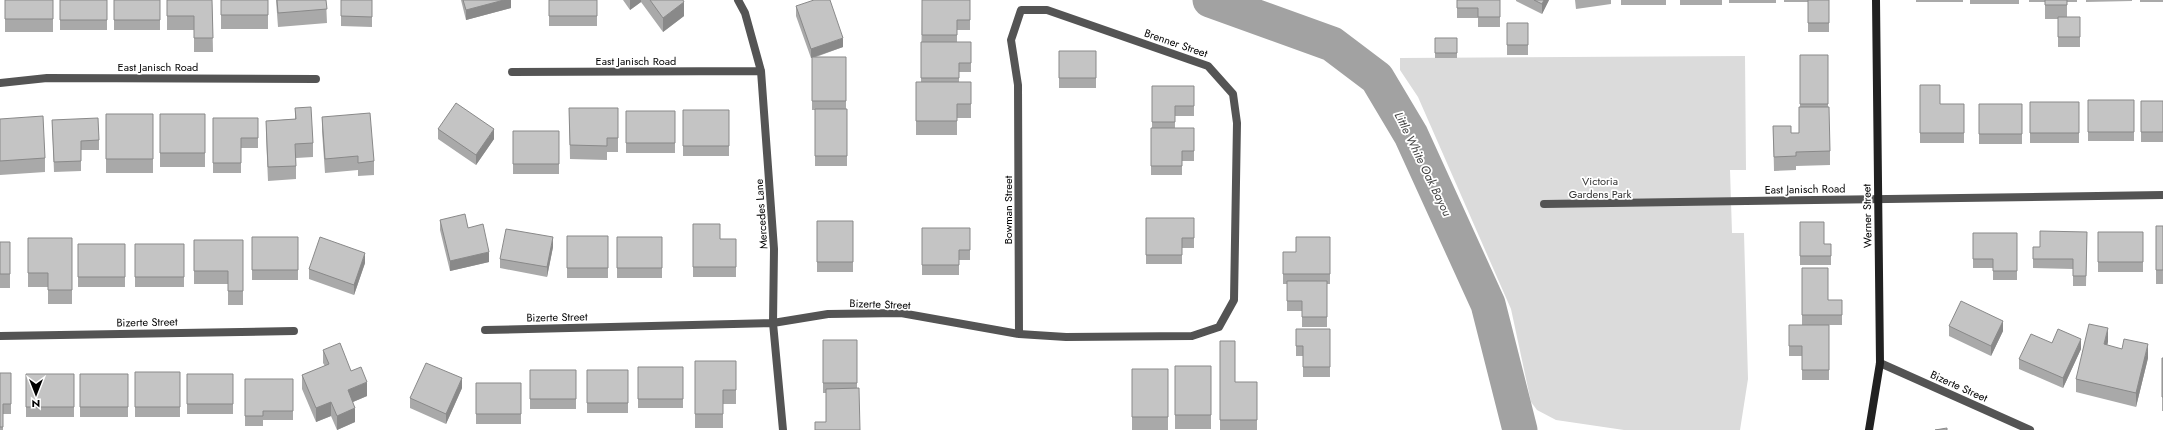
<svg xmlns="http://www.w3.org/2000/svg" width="2163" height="430" viewBox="0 0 2163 430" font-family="Jost,sans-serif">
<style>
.green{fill:#dbdbdb}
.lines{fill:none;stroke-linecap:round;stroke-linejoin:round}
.river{stroke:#a2a2a2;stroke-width:35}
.street{stroke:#545454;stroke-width:8}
.secondary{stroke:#212121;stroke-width:8}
.wall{fill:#a9a9a9}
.shaded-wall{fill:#898989}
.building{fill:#c4c4c4;stroke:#898989}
.labels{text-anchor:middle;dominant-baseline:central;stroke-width:3.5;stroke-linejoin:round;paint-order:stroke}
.street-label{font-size:11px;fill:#000;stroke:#fff}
.park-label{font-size:11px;fill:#323232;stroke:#fff}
.water-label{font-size:12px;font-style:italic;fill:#434343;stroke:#fff}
</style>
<rect width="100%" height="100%" fill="#fff"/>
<path class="green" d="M1745 56 1746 170H1730L1732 233H1744L1748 379 1740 430H1624L1556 420 1537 410 1531 402 1511 309 1418 97 1400 70V58Z"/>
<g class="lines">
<path class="river" d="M1210 0 1332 44 1377 78 1411 135 1488 304 1520 430"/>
<path class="street" d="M738 0 745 13 761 71 774 249 773 323 783 430
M512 72 761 71
M0 83 47 78 316 79
M1544 204 2163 195
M485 330 773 323 828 314 901 313 1019 334 1066 337 1192 336 1219 327 1234 300 1237 123 1233 94 1208 66 1047 10H1021L1011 40 1018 85 1019 334
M0 336 294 331
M1880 363 2030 430"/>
<path class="secondary" d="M1869 430 1880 363 1876 0"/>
</g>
<path class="wall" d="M5 0H53V32H5Z
M60 0H107V30H60Z
M114 0H160V30H114Z
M167 0H212L213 52H194V30H167Z
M221 0H268V29H221Z
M276 0H326L327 23 278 27Z
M341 0H372V27L341 26Z
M461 0H511V8L466 20Z
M549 0H597V26H549Z
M623 0H683L684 16 663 32 641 2 630 10Z
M922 0H970V30H957V42H971V72H959V82H971V118H957V135H916V82H921Z
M1457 0H1500V27H1478V18H1457Z
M1516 0H1549L1542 14 1516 1Z
M1575 0H1611V4L1576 9Z
M1621 0H1666V5H1621Z
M1680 0H1722V5H1680Z
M1729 0H1776V3H1729Z
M1784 0H1829V32H1808V2H1784Z
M1916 0H1963V2H1916Z
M1970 0H2019V4H1970Z
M2029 0H2077V2H2067V17H2080V47H2058V19H2045V2H2029Z
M2086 0H2132V1L2086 2Z
M2140 0H2163V2H2140Z
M796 6 843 47 816 57H846V109H847V166H815V110H812V58H811L796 16Z
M1507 23H1528V55H1507Z
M1435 38H1457V58H1435Z
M1059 51H1096V88H1059Z
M1800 55H1828V107L1830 151V165L1796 166V170L1774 171 1773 126 1791 133H1799V107H1800Z
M1920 85 1940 104H1964V143H1920Z
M1152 86H1194V116H1175V128H1194V161H1182V175H1151V128H1152Z
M2088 100H2134V141H2088Z
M2141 101H2163V142H2141Z
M2030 102H2079V143H2030Z
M1979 104H2022V144H1979Z
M295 108 313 143V157L296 158V179L268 181 266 135V121L295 119Z
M569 108H618V152H607V160L570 159Z
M683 110H729V156H683Z
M626 111H675V153H626Z
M106 114H153V173H106Z
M160 114H205V167H160Z
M322 117 374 161V175L358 176V170L325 173 322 131Z
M213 118H258V148H241V173H213Z
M0 119 45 158V172L0 175Z
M52 120 99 140V150H81V171L54 172Z
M438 129 494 139 476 165 438 139Z
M513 131H559V174H513Z
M1146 218H1194V248H1182V264H1146Z
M440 220 468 228 489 262 450 271 440 230Z
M817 221H853V272H817Z
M1800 222 1824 244H1831V265H1800Z
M693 224 720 239H736V277H693Z
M2156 226H2163V284H2156Z
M922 228H970V260H959V275H922Z
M2087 232 2086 286H2073V269L2033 268V247H2040Z
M2098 232H2143V272H2098Z
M1973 233H2017V280H1993V268H1973Z
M567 236H608V278H567Z
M252 237H298V280H252Z
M617 237H662V278H617Z
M1330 237V284H1327V327H1302V311H1287V284H1283V252H1296Z
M28 238H72V304H48V287H28Z
M194 240H243V305H228V284H194Z
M0 242H10V288H0Z
M78 244H125V287H78Z
M135 244H184V287H135Z
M553 247 547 277 500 268V259Z
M365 263 354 295 309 279V269Z
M1802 268 1828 300H1842V325H1829V380H1802V356H1789V325H1802Z
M1949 326 2003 331 1991 356 1949 336Z
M1296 329H1330V377H1303V356H1296Z
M823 340H857V388L826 422V393H823Z
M1220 341 1235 382H1257V430H1220Z
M2108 342 2107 345 2148 358 2136 407 2076 392V379Z
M2052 343 2081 349 2063 388 2019 369V359Z
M323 350 351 371 367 396 353 402 355 422 337 430 331 416 316 422 302 389V375L325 366 323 363Z
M2162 358H2163V411H2162Z
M695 361H736V404H723V428H695Z
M1175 366H1211V429H1175Z
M638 367H683V408H638Z
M1132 369H1168V430H1132Z
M530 370H576V409H530Z
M587 370H628V413H587Z
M135 372H180V417H135Z
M0 373H11V414H3V430H0Z
M26 374H74V417H26Z
M80 374H128V417H80Z
M187 374H233V414H187Z
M245 379H293V420H263V426H245Z
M476 383H521V424H476Z
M462 388 446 424 410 408V398Z"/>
<path class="shaded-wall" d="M504 0H511V8L466 20V10Z
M630 0H641V2L630 10Z
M1544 0H1549L1542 14V4Z
M684 2V16L663 32V18Z
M843 38V47L811 58V49Z
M494 129V139L476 165V155Z
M553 237V247L547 277V267Z
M489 252V262L450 271V261Z
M365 253V263L354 295V285Z
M2003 321V331L1991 356V346Z
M2108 328V342L2104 358V344Z
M2081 339V349L2063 388V378Z
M2148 344V358L2136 407V393Z
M462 378V388L446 424V414Z
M367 382V396L348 404V390Z
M331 402V416L316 422V408Z
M355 408V422L337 430V416Z"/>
<path class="building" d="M5 0H53V19H5Z
M60 0H107V20H60Z
M114 0H160V20H114Z
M167 0H212L213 38H194V16H167Z
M221 0H268V15H221Z
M277 0H326L327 9 278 13Z
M341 0H372V17L341 16Z
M463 0H504L466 10Z
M549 0H597V16H549Z
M650 0H683L684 2 663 18Z
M814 0H830L843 38 811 49 796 6Z
M922 0H970V20H957V35H922Z
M1457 0H1500V17H1478V8H1457Z
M1534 0H1544L1542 4Z
M1808 0H1829V23H1808Z
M2045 0H2067V5H2045Z
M2058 17H2080V37H2058Z
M1507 23H1528V45H1507Z
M1435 38H1457V53H1435Z
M921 42H971V63H959V78H921Z
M1059 51H1096V78H1059Z
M1800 55H1828V104H1800Z
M812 57H846V101H812Z
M916 82H971V104H957V121H916Z
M1920 85H1940V104H1964V133H1920Z
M1152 86H1194V106H1175V122H1152Z
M2088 100H2134V132H2088Z
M2141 101H2163V132H2141Z
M2030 102H2079V133H2030Z
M456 103 494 129 476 155 438 129Z
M1979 104H2022V134H1979Z
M311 107 313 143 295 144 296 166 268 167 266 121 296 119 295 108Z
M1799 107H1829L1830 151 1796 152V156L1774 157 1773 126H1791V133H1799Z
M569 108H618V138H607V146L570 145Z
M815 109H847V156H815Z
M683 110H729V146H683Z
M626 111H675V143H626Z
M370 113 374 161 358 163V156L325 159 322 117Z
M106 114H153V159H106Z
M160 114H205V153H160Z
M43 116 45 158 0 161V119Z
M98 118 99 140 81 141V161L54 162 52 120Z
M213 118H258V138H241V163H213Z
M1151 128H1194V151H1182V166H1151Z
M513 131H559V164H513Z
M465 214 468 228 483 224 489 252 450 261 440 220Z
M1146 218H1194V238H1182V255H1146Z
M817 221H853V262H817Z
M1800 222H1824V244H1831V256H1800Z
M693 224H720V239H736V267H693Z
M2156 226H2163V270H2156Z
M922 228H970V250H959V265H922Z
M506 229 553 237 547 267 500 259Z
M2040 231 2087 232 2086 276H2073V259H2033V247H2040Z
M2098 232H2143V262H2098Z
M1973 233H2017V271H1993V259H1973Z
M567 236H608V268H567Z
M252 237H298V270H252Z
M320 237 365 253 354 285 309 269Z
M617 237H662V268H617Z
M1296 237H1330V274H1283V252H1296Z
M28 238H72V290H48V273H28Z
M194 240H243V291H228V271H194Z
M0 242H10V274H0Z
M78 244H125V277H78Z
M135 244H184V277H135Z
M1802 268H1828V300H1842V315H1802Z
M1287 281H1327V317H1302V301H1287Z
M1961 301 2003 321 1991 346 1949 326Z
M2089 324 2108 328 2104 344 2122 349 2124 339 2148 344 2136 393 2076 379Z
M1789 325H1829V370H1802V346H1789Z
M1296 329H1330V367H1303V346H1296Z
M2058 329 2081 339 2063 378 2019 359 2031 334 2052 343Z
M823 340H857V383H823Z
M1220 341H1235V382H1257V420H1220Z
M340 343 351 371 361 367 367 382 348 390 355 408 337 416 331 402 316 408 302 375 329 364 323 350Z
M2162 358H2163V397H2162Z
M695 361H736V390H723V414H695Z
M426 363 462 378 446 414 410 398Z
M1175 366H1211V415H1175Z
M638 367H683V399H638Z
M1132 369H1168V417H1132Z
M530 370H576V399H530Z
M587 370H628V403H587Z
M135 372H180V407H135Z
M0 373H11V404H3V427H0Z
M26 374H74V407H26Z
M80 374H128V407H80Z
M187 374H233V404H187Z
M245 379H293V411H263V416H245Z
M476 383H521V414H476Z
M859 388 860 430H815V422H826V389Z
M1947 428V430H1935Z"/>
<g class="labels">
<g class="street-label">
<text transform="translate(1176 43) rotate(19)">Brenner Street</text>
<text x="636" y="61">East Janisch Road</text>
<text x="158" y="67">East Janisch Road</text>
<text transform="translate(1805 189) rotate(-1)">East Janisch Road</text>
<text transform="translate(1008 210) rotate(-90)">Bowman Street</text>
<text transform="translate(761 214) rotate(-94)">Mercedes Lane</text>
<text transform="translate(1867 216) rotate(-91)">Werner Street</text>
<text transform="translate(880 304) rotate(2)">Bizerte Street</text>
<text transform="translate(557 317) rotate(-1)">Bizerte Street</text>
<text transform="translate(147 322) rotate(-1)">Bizerte Street</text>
<text transform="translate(1959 386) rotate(24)">Bizerte Street</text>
</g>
<g class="park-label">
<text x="1600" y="181">Victoria<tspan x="1600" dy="13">Gardens Park</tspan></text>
</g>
<g class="water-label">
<text transform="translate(1423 164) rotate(64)">Little White Oak Bayou</text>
</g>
</g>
<g transform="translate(36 394) rotate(180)" stroke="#ffffff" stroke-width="3" paint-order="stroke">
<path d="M0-3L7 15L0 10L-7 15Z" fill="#000000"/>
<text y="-6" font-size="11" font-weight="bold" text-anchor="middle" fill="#000000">N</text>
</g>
</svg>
